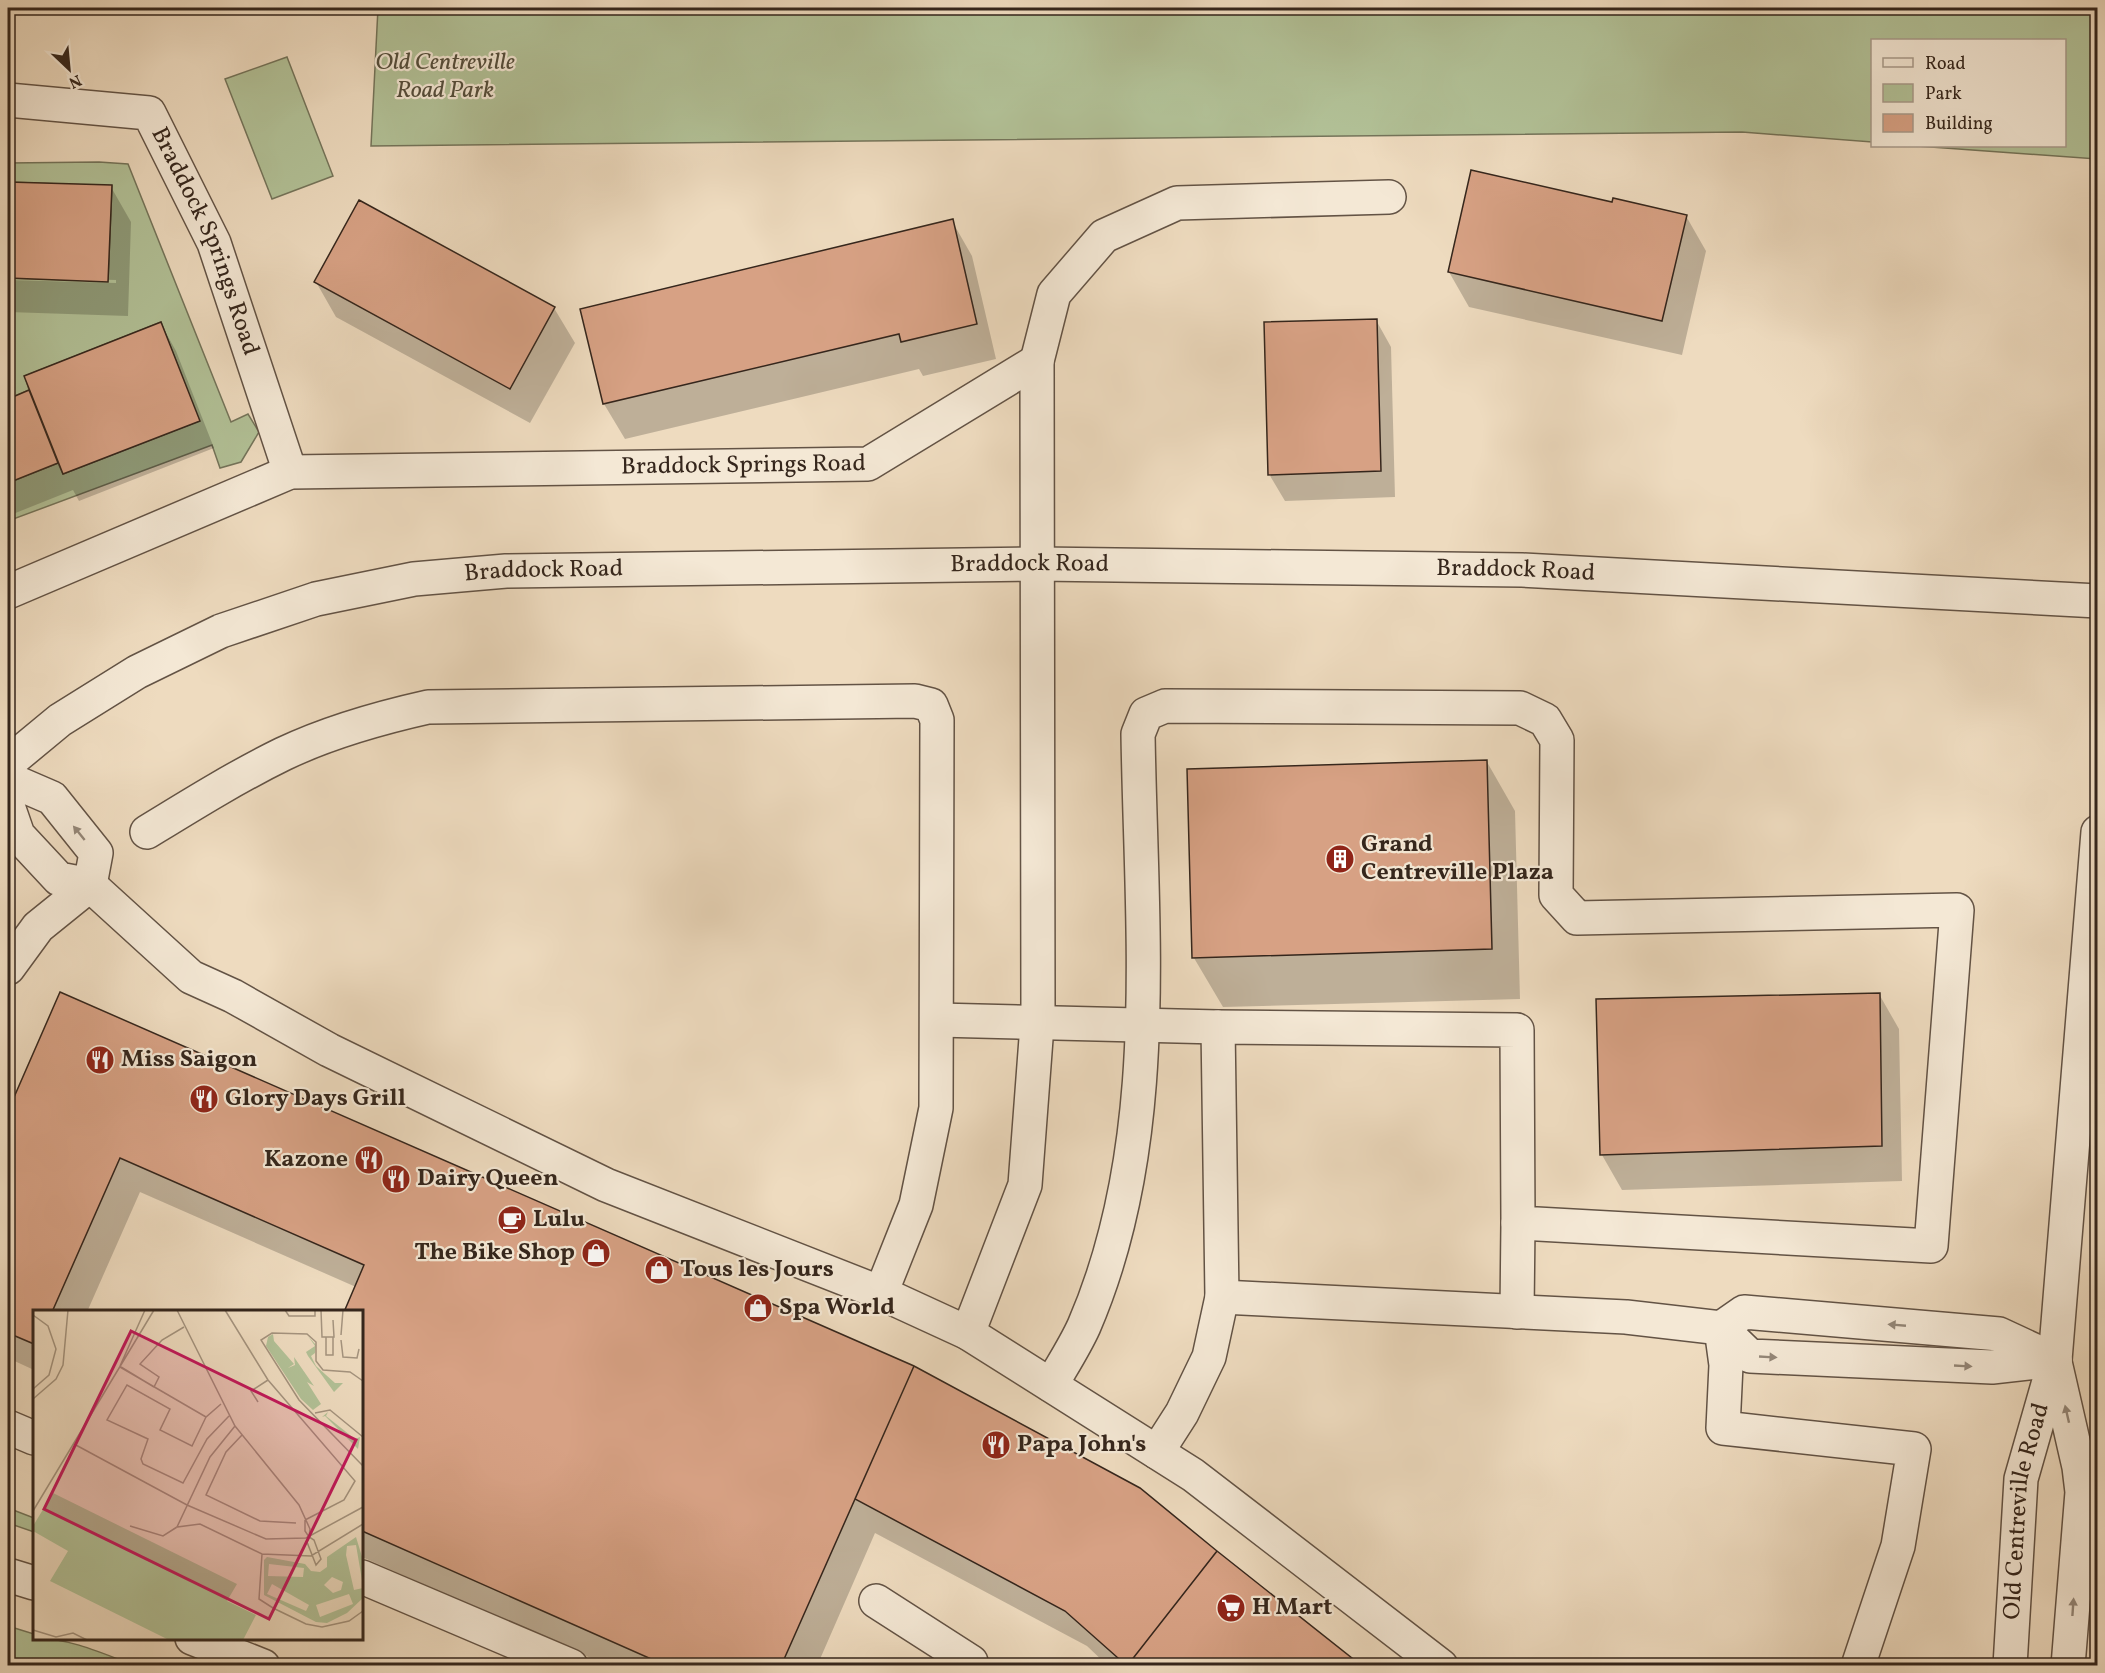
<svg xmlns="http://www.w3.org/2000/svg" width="2105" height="1673" viewBox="0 0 2105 1673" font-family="Vollkorn,serif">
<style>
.green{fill:#b2c197;stroke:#74745a;stroke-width:1.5}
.shadow{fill:#0003}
.building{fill:#d7a184;stroke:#35261c;stroke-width:1.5}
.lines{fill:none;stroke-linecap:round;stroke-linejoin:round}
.minor-casing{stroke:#635345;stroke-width:36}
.minor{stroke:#f4e8d5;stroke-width:33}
.oneway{fill:#948778}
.labels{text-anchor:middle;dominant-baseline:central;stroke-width:4.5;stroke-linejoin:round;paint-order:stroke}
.park-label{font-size:24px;font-style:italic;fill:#544d3b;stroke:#f4e8d5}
.street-label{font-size:24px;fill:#35261c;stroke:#f4e8d5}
.poi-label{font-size:24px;font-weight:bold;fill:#35261c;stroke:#f4e8d5;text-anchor:start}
.inset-road{fill:none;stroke:#a4937e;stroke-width:1.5}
.view{fill:#c2185b;fill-opacity:0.15;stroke:#c2185b;stroke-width:3}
.inset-edge{fill:none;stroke:#35261c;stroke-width:3}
</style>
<rect width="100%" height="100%" fill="#eedbbf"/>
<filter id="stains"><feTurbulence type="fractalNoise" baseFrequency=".00333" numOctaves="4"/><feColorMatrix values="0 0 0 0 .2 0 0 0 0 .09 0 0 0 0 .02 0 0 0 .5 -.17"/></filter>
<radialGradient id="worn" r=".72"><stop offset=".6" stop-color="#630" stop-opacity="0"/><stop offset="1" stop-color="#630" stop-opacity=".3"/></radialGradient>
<path class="green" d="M378 8H2095L2091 66 2097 67V159L1917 146H2064V40H1872V142L1742 132 371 146Z
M287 57 333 176 272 199 225 79Z
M99 162 128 164 231 422 248 414 259 432 241 462 220 468 212 445 8 521V483L58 463 63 474 199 421 161 322 25 376 29 390 8 399V278L108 281 112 186 8 182V163Z
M8 1508 34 1518V1532L8 1523Z
M8 1626 34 1634V1638C69 1638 102 1653 133 1665H8Z"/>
<path class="shadow" d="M8 183 111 187 131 222 128 316 8 312V280L116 283V280L8 277Z
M1613 204 1686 216 1706 251 1682 355 1469 307 1449 272Z
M952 221 972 256 996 359 923 376 919 369 625 439 604 404Z
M316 282 554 308 575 343 530 423 336 317Z
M1376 320 1391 347 1395 497 1285 501 1269 474Z
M161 324 176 351 214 448 79 501 73 490 8 516V400L31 391Z
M1487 762 1515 811 1520 999 1223 1007 1194 958Z
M61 994 1139 1489 1361 1666H1108L1087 1646 875 1533 817 1666H609L362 1557V1312L356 1287 140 1192 87 1312H34V1370L8 1358V1114Z
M1879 994 1899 1029 1902 1181 1622 1190 1602 1155Z"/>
<path class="building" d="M1471 170 1612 202 1613 198 1687 215 1662 321 1448 272Z
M8 182 112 185 108 282 8 278Z
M359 200 555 307 510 389 314 282Z
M953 219 977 324 901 342 899 334 603 404 580 309Z
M1377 319 1381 471 1268 475 1264 322Z
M161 322 200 421 63 474 24 376Z
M29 390 58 463 8 483V399Z
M1487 760 1492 949 1192 958 1187 769Z
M60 992 914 1366 781 1666H667L362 1531V1312H344L364 1265 120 1158 52 1312H34V1344L8 1333V1111Z
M1880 993 1882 1146 1600 1155 1596 999Z
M914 1366 1140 1488 1217 1551 1127 1666 1065 1611 855 1499Z
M1217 1551 1362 1666H1127Z"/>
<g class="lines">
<g class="minor-casing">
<g id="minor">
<path id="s1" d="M8 100 149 113 214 243 290 472"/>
<path d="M1037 361 1054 294 1104 236 1177 203 1389 197"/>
<path id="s2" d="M8 592 290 472 868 464 1037 361 1038 1012 1025 1185 968 1333"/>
<path id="s3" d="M8 763 60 720 137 672 221 631 316 599 414 579 506 571 1038 564 1522 570 2098 601"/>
<path d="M8 779 52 798 96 853 90 885 38 927 8 968"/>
<path d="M8 806 18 835 59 879 90 885 191 977 233 996 329 1050 606 1185 881 1293 968 1333 1193 1475 1441 1666"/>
<path d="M147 832C191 805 236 777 283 754 329 732 379 718 428 707L915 701 931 705 937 720 936 1108 916 1205 881 1293"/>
<path d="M938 1020 1218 1027"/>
<path d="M1517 1312 1518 1223"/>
<path d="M1721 1328 1726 1365 1723 1428 1914 1449 1898 1546 1858 1666"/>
<path d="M1721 1328 1744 1312 1999 1334 2055 1360"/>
<path d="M2055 1362 2079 1467 2082 1492 2068 1666"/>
<path d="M1051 1385C1062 1366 1075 1346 1084 1326 1164 1141 1141 930 1138 734L1146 714 1165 706 1520 708 1545 720 1557 740 1556 895 1577 918 1957 910 1931 1246 1518 1223 1517 1030 1218 1027 1222 1297"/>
<path d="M8 1427 34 1438"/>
<path d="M1157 1452 1182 1413 1209 1357 1222 1297 1626 1317 1721 1328 1750 1356 1992 1367 2055 1360"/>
<path d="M8 1575 34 1583"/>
<path d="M362 1577 571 1666"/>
<path d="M876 1601 971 1662 969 1666"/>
<path d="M192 1638 263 1666"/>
<path id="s4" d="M2010 1666 2021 1479 2055 1360 2098 832"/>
</g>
</g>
<use href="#minor" class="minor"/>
</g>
<defs><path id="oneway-solid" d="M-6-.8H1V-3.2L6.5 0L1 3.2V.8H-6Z" transform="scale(1.5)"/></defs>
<g class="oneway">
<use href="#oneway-solid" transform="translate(79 833) rotate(-129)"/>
<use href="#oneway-solid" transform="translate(1897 1325) rotate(-175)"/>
<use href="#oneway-solid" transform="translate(1768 1357) rotate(3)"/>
<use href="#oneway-solid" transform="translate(1963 1366) rotate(3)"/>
<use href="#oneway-solid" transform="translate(2067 1414) rotate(-103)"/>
<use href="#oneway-solid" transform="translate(2073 1607) rotate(-86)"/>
</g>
<defs>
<g id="building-disc" transform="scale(1.5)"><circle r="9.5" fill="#8f2418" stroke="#f4e8d5"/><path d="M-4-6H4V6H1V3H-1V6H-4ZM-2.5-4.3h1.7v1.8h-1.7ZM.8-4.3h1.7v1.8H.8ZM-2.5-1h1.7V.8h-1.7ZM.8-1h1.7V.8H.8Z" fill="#fff"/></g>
<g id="restaurant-disc" transform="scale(1.5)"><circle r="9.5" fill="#8f2418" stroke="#f4e8d5"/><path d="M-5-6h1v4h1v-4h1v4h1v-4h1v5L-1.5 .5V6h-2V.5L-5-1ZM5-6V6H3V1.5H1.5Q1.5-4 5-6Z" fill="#fff"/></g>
<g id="cafe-disc" transform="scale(1.5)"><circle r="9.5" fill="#8f2418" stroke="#f4e8d5"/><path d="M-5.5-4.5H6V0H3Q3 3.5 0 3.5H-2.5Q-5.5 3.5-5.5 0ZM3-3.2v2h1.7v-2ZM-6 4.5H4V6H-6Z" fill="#fff"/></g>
<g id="shop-disc" transform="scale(1.5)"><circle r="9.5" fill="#8f2418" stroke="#f4e8d5"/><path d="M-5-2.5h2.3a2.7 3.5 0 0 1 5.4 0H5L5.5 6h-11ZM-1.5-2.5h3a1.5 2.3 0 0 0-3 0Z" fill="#fff"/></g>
<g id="supermarket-disc" transform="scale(1.5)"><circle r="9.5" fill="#8f2418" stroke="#f4e8d5"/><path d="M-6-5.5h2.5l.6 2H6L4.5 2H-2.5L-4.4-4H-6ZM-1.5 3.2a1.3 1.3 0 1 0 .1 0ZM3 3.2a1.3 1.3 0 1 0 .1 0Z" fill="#fff"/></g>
</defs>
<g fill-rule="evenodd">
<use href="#building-disc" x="1340" y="859"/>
<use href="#restaurant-disc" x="100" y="1060"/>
<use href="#restaurant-disc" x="204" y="1099"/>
<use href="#restaurant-disc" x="369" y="1160"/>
<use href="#restaurant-disc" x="396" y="1179"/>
<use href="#cafe-disc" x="512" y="1220"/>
<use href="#shop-disc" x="596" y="1253"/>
<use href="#shop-disc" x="659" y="1270"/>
<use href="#shop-disc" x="758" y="1308"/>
<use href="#restaurant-disc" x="996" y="1445"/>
<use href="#supermarket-disc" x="1231" y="1608"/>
</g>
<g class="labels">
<g class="park-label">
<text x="445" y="63">Old Centreville<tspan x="445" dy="28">Road Park</tspan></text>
</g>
<g class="street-label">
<text stroke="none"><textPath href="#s1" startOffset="282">Braddock Springs Road</textPath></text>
<text stroke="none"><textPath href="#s2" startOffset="760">Braddock Springs Road</textPath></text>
<text stroke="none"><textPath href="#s3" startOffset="1068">Braddock Road</textPath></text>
<text stroke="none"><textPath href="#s3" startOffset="582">Braddock Road</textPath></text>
<text stroke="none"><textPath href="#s3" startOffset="1554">Braddock Road</textPath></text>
<text stroke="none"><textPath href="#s4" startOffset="156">Old Centreville Road</textPath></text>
</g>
<g class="poi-label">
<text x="1361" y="845">Grand<tspan x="1361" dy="28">Centreville Plaza</tspan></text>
<text x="121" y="1060">Miss Saigon</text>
<text x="225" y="1099">Glory Days Grill</text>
<text x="348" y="1160" text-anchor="end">Kazone</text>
<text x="417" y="1179">Dairy Queen</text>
<text x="533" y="1220">Lulu</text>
<text x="575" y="1253" text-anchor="end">The Bike Shop</text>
<text x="680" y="1270">Tous les Jours</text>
<text x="779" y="1308">Spa World</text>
<text x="1017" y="1445">Papa John's</text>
<text x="1252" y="1608">H Mart</text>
</g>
</g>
<g transform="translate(33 1310)">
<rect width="330" height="330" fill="#eedbbf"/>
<path d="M240 24 241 31 261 54 255 58 262 55 261 47 281 76 274 72 288 94 280 100 268 89 233 36 235 27ZM275 26 283 35 282 43 278 46 283 56 302 73H310L301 82 275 46 273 42 282 36ZM295 102 293 106 322 129 327 127 325 139 292 106 289 107ZM20 183 204 274 194 291 223 305 210 330H136L17 271 35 241 0 221V216ZM323 227 330 250V276L323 235 314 236 313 245 321 280 330 278V288L314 303 294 313 283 312 231 285V250L234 247 272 254 278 261 287 262 294 257V247ZM236 254 271 258 270 267 235 266ZM299 267 310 272 308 280 300 283 291 275ZM239 274 276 295 273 301 234 284ZM316 284 320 294 287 307 283 295Z" fill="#b2c197" fill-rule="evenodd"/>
<path class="inset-road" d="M144 0 202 116 266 195 277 219 276 227 274 232 283 255 288 249 281 230 276 227 272 221V210M192 0 235 70 322 171 311 190 272 210M252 0 256 6H282V0M288 0 289 27H301L300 10M0 5 15 16 23 39 16 65 0 79M308 25 310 0M293 27V45H300V27M308 30 310 47 324 48 326 39M87 56 112 0M87 57 173 107 188 94M88 57 121 77M330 71 317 62 290 60 283 51V32L274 24 239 23 228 30 266 90 330 156M121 77 126 67 107 54 129 30 151 17M0 89 23 69 30 55 35 0M225 92 218 81 235 70M282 103 297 100 330 127M173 107 159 136 127 120 137 99 94 75 74 110 115 129 108 149 110 154 150 173 174 129 196 106M202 116 177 147 144 217 167 214 229 244 278 246 330 214M209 125 193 142 173 185 227 211 263 213M41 134 154 195 233 229 273 228 330 197M0 201 121 0M97 216 130 226 144 217M229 244 226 289 240 298 273 314 289 317 316 311 330 301M0 320 23 327 40 323 54 330"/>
<path class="view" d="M98 21 323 130 236 309 11 199Z"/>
<rect width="330" height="330" class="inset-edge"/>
</g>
<rect width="2105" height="1673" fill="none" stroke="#eedbbf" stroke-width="30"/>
<rect x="9" y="9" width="2087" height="1655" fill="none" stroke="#35261c" stroke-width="3"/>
<rect x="15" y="15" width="2075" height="1643" fill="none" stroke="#35261c" stroke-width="1.5"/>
<rect x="1871" y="39" width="195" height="108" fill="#f4e8d5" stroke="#a89a8b" stroke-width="1.5"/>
<rect x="1883" y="58" width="30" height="9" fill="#f4e8d5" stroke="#a89a8b" stroke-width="1.5"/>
<text x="1925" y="69" font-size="18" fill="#35261c">Road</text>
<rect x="1883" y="84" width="30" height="18" fill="#b2c197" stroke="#a89a8b" stroke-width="1.5"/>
<text x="1925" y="99" font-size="18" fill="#35261c">Park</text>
<rect x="1883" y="114" width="30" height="18" fill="#d7a184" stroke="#a89a8b" stroke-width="1.5"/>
<text x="1925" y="129" font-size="18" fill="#35261c">Building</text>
<g transform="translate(69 69) rotate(154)" stroke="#f4e8d5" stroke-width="4.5" paint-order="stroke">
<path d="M0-4.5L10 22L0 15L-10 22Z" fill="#35261c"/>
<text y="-9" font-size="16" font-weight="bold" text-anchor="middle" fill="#35261c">N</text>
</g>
<rect width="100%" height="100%" filter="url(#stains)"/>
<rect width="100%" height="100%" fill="url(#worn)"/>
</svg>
